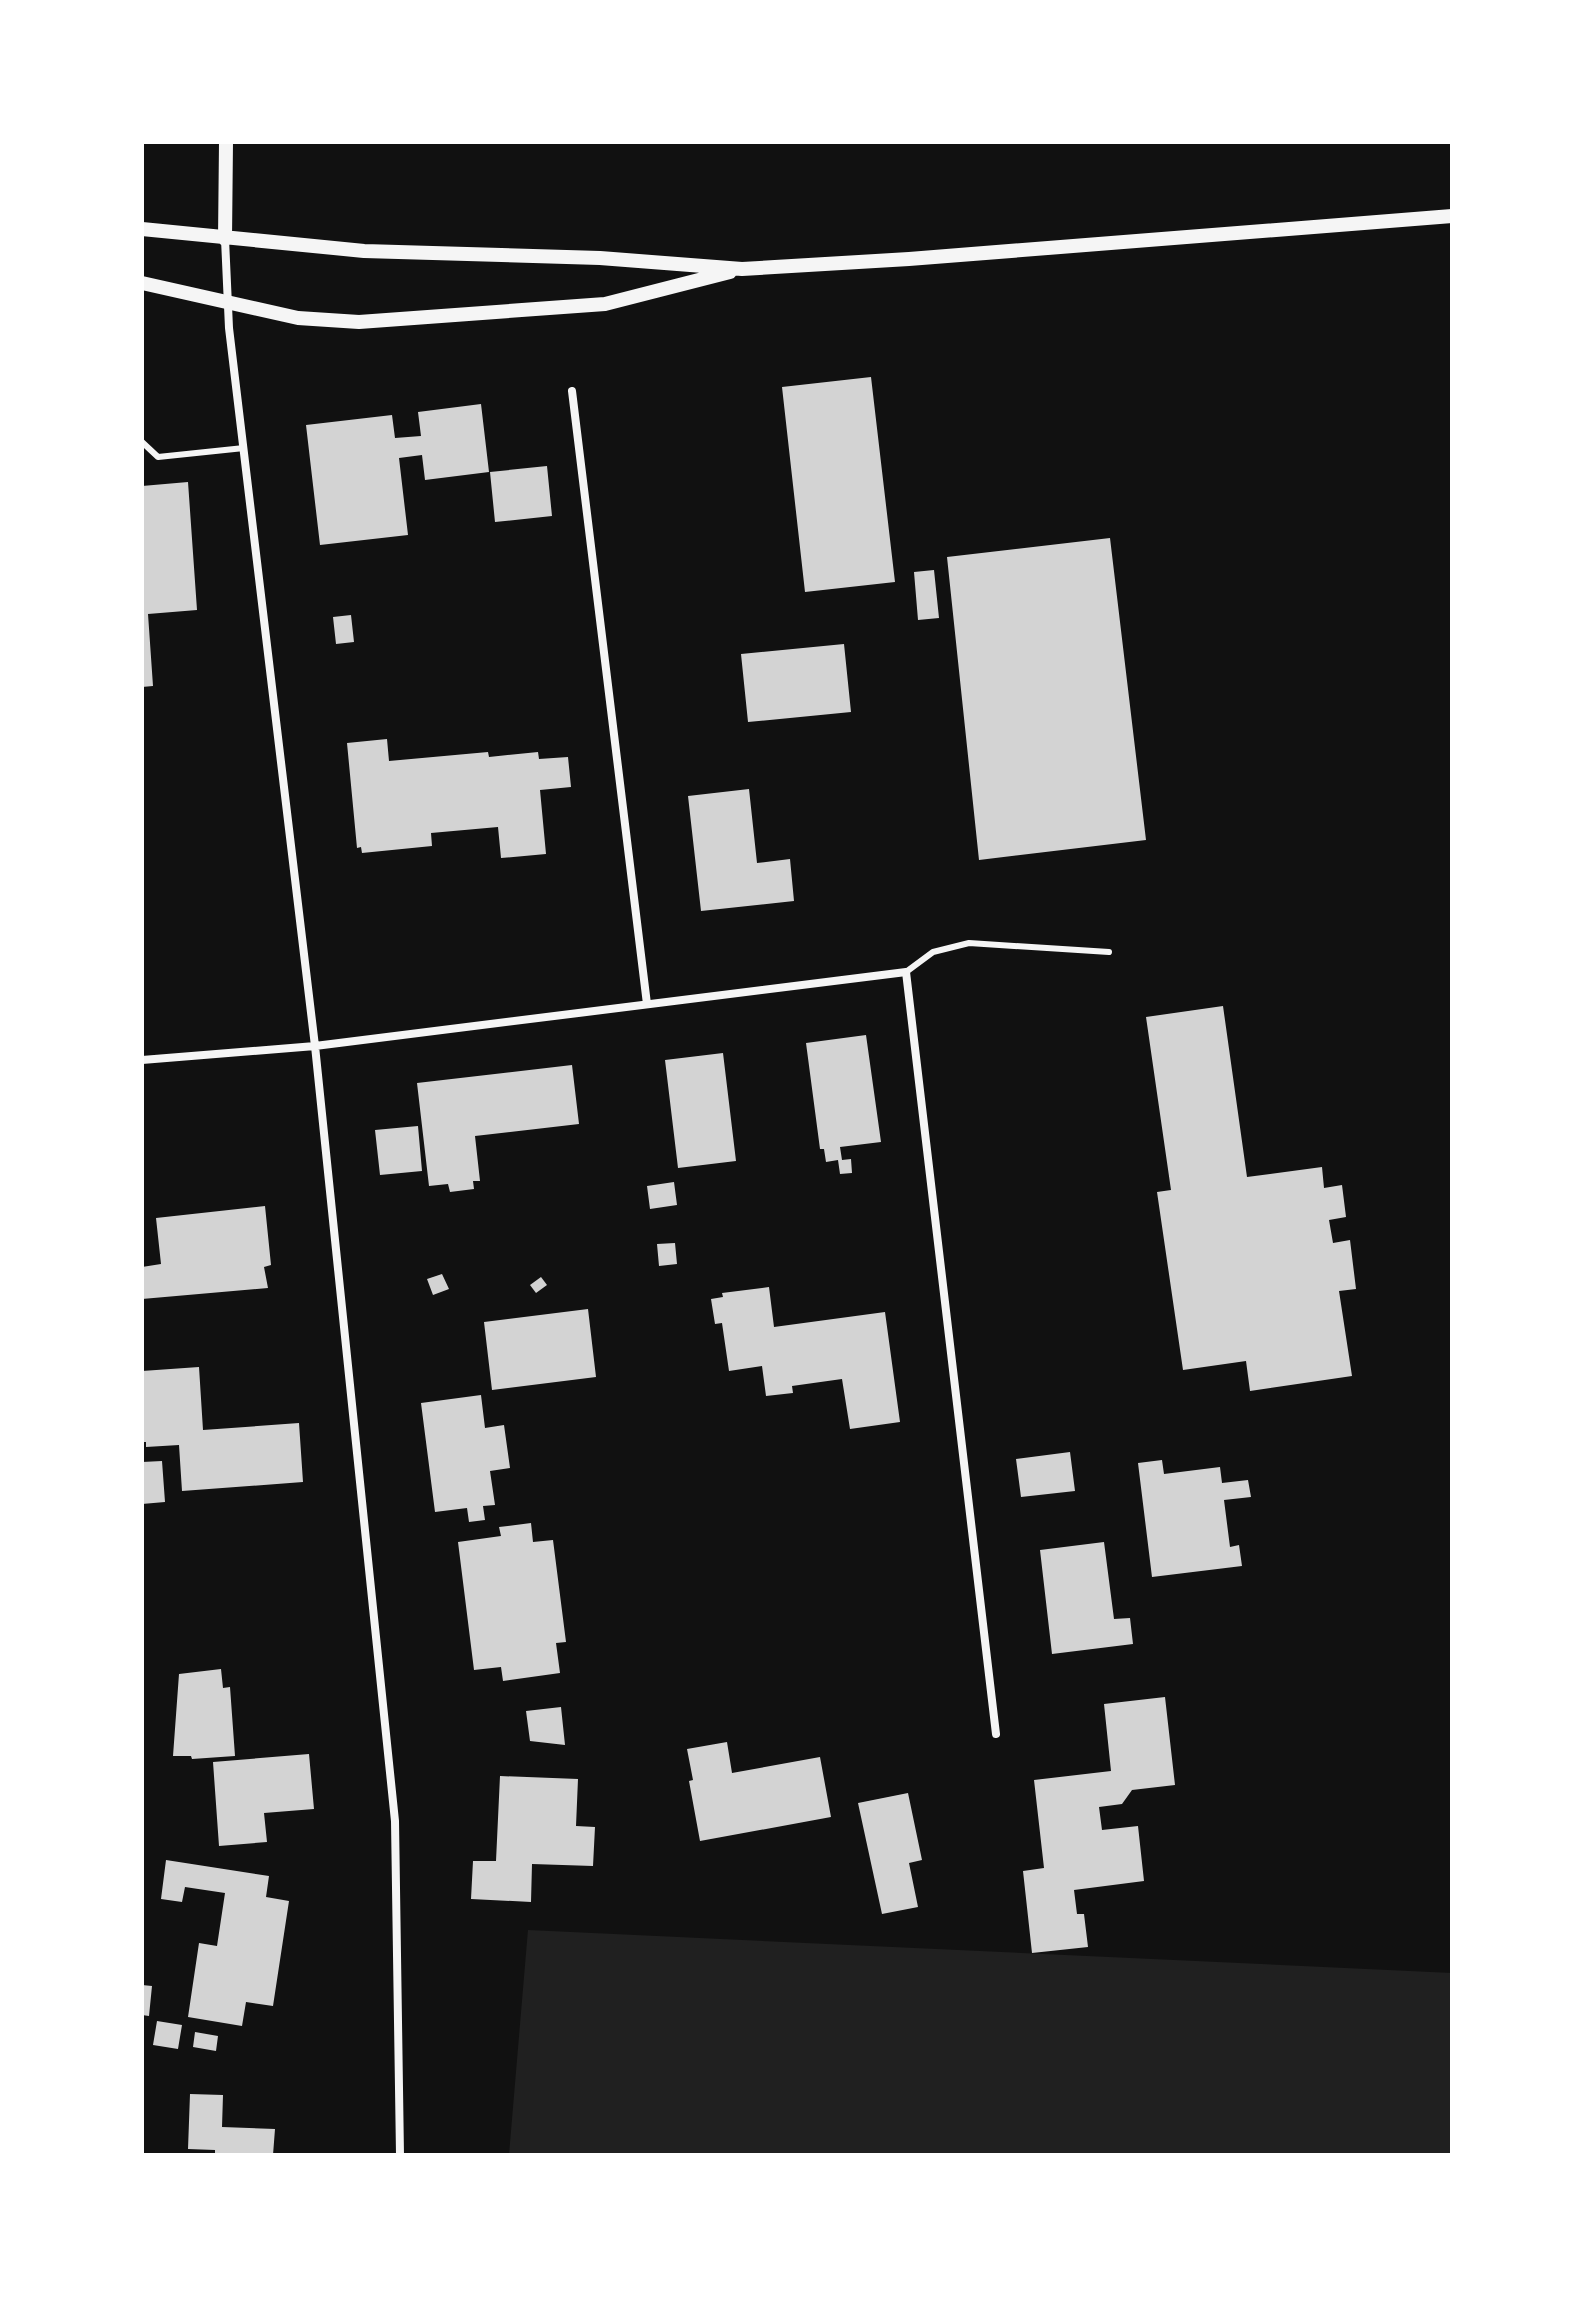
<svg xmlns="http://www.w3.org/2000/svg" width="1594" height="2297" viewBox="0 0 1594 2297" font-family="'IBM Plex Sans',sans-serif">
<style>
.green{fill:#202020}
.building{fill:#d3d3d3}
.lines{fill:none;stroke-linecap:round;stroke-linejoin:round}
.service{stroke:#f5f5f5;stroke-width:6}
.minor{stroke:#f5f5f5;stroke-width:8}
.tertiary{stroke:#f5f5f5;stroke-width:14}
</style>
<rect width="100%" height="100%" fill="#111"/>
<path class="green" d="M528 1930 1452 1973V2155H509Z"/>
<path class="building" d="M871 377 895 582 805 592 782 387Z
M481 404 489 472 425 480 422 455 399 458 408 535 320 545 306 425 392 415 395 438 421 436 418 412Z
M547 466 552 516 495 522 490 472Z
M188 482 197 610 148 614 153 686 142 687V486Z
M1110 538 1146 840 979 860 947 557Z
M934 570 939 618 918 620 914 572Z
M351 615 354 642 336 644 333 617Z
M844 644 851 712 748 722 741 654Z
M387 739 389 761 488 752 489 757 538 752 539 759 568 757 571 787 540 790 546 854 501 858 498 827 431 833 432 846 362 853 361 847 357 848 347 743Z
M749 789 757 863 790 859 794 901 701 911 688 796Z
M1223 1006 1247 1177 1322 1167 1324 1188 1342 1185 1346 1217 1329 1220 1333 1243 1350 1240 1356 1289 1339 1291 1352 1376 1250 1391 1246 1361 1183 1370 1157 1192 1171 1190 1146 1017Z
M866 1035 881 1142 840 1147 842 1160 851 1159 852 1173 840 1174 838 1160 826 1162 824 1149H820L806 1043Z
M723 1053 736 1161 678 1168 665 1060Z
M572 1065 579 1124 475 1136 480 1181H473L474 1189 450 1192 448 1184 429 1186 417 1083Z
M418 1126 422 1171 380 1175 375 1130Z
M674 1182 677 1205 650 1209 647 1186Z
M265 1206 271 1265 264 1267 268 1288 142 1299V1267L161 1264 156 1218Z
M675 1243 677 1264 659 1266 657 1244Z
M442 1274 449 1289 433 1295 427 1279Z
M541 1277 547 1285 536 1293 530 1285Z
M769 1287 774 1327 885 1312 900 1422 850 1429 842 1379 792 1386 793 1393 766 1396 762 1366 729 1371 722 1323 715 1324 711 1299 723 1297 722 1293Z
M588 1309 596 1377 492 1390 484 1322Z
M199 1367 203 1430 299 1423 303 1482 182 1491 179 1445 146 1447V1442H142V1371Z
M481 1395 485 1428 504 1425 510 1468 490 1471 495 1505 483 1506 485 1520 469 1522 467 1508 435 1512 421 1403Z
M1070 1452 1075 1491 1021 1497 1016 1459Z
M1162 1460 1164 1474 1220 1467 1222 1483 1248 1480 1251 1497 1224 1500 1230 1547 1239 1545 1242 1566 1152 1577 1138 1463Z
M162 1461 165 1502 142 1504V1462Z
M531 1523 533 1542 553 1540 566 1642 556 1643 560 1673 503 1681 501 1667 474 1670 458 1542 501 1536 499 1527Z
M1104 1542 1114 1619 1130 1618 1133 1644 1052 1654 1040 1550Z
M221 1669 223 1688 230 1687 235 1756 192 1759 191 1756H173L179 1674Z
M1165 1697 1175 1785 1132 1790 1122 1804 1099 1807 1102 1830 1138 1826 1144 1881 1074 1890 1077 1914H1084L1088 1947 1032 1953 1023 1871 1044 1868 1034 1780 1111 1771 1104 1704Z
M561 1707 565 1745 530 1741 526 1711Z
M727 1742 732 1773 820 1757 831 1817 700 1841 689 1781 693 1780 687 1749Z
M309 1754 314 1809 264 1813 267 1842 219 1846 213 1762Z
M500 1776 578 1779 576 1826 595 1827 593 1866 532 1864 531 1902 471 1899 473 1861H496Z
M908 1793 922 1860 909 1863 918 1907 882 1914 858 1803Z
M166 1860 269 1876 266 1897 289 1901 273 2006 246 2002 242 2026 188 2017 199 1943 217 1946 225 1893 185 1887 182 1902 161 1899Z
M142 1985 152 1986 149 2016 142 2015Z
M157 2021 182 2025 178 2049 153 2045Z
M195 2032 218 2036 216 2051 193 2047Z
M190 2094 223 2095 222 2127 275 2129 273 2155H215V2150L188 2149Z"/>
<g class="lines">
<path class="service" d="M142 442 158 457 244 448
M906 972 933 952 969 943 1109 952"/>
<path class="minor" d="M225 239 229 328 315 1046 395 1821 400 2155
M572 391 647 1004
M142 1060 315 1046 906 972 996 1734"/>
<path class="tertiary" d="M142 229 364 251 600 258 742 269 909 259 1452 216
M225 239 226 142
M142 283 298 318 359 322 605 304 730 272"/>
</g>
<rect width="1594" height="2297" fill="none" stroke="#ffffff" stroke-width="288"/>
</svg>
